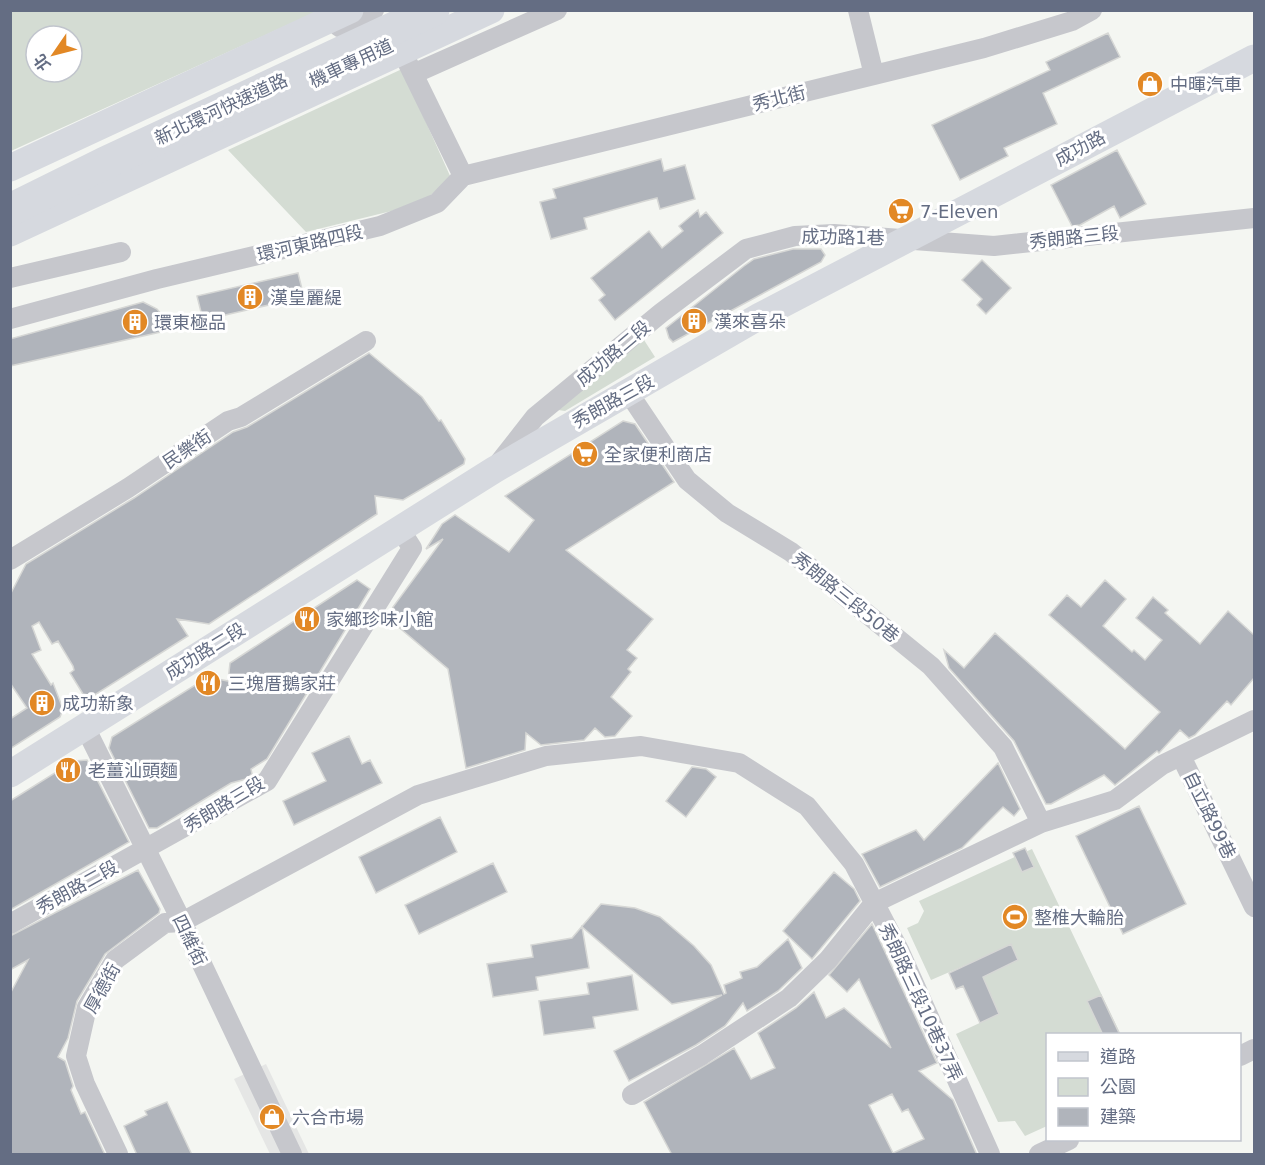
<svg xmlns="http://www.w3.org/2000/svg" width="1265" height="1165" viewBox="0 0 1265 1165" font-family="'DejaVu Sans','Noto Sans TC',sans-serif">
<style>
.built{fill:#e5e6e5}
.green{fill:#d4dcd3;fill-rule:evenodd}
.building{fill:#b0b4bb;stroke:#d6d7d5;stroke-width:1.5;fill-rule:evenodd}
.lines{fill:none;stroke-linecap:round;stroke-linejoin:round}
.street{stroke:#c6c7cc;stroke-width:20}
.secondary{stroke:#d6d9df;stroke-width:27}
.highway{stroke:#d6d9df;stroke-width:33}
.labels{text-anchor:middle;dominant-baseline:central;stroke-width:6;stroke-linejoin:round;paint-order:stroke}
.street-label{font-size:18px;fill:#646d83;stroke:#fff}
.poi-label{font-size:18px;fill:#646d83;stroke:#fff;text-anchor:start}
</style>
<rect width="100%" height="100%" fill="#f4f6f2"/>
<path class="built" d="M266 1064 309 1154H270L234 1079Z"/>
<path class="green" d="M10 11H318L11 151ZM36 36H72V72H36Z
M402 69 451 178 420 204 306 232 228 150Z
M644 340 655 357 565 411 558 410 560 404Z
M1032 849 1120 1033 1048 1034 1047 1126 1025 1136 1015 1121 998 1122 956 1034 999 1014 975 961 931 980 907 928 918 923 924 911 919 901Z"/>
<path class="building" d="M1108 33 1120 57 1043 93 1057 124 1004 148 1008 156 960 180 932 125 1050 70 1046 62Z
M1117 150 1146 204 1120 218 1114 206 1080 225 1072 226 1051 185Z
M661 159 664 171 685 165 695 199 660 209 657 198 645 201 584 218 587 229 551 239 540 202 556 198 553 189Z
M698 210 700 217 706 212 723 233 615 320 599 300 605 295 591 278 649 231 662 248 683 231 679 226Z
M793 249H821L825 255 821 262 673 342 669 338 666 328 744 266 754 259Z
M982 260 1011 288 986 314 977 305 982 299 962 280Z
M298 273 304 297 203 320 197 296Z
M143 302 157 309 174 329 10 366V339Z
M369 353 422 397 439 421 441 420 465 459 464 464 403 500 375 496 377 514 209 624 177 619 188 636 93 696 83 694 70 673 74 670 73 666 58 641 52 644 39 622 32 626 41 650 32 654 51 685 53 683 63 709 60 717 10 749V719L27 708 10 683V595L26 564 134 498 233 432 247 427Z
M623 421 635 424 674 482 566 550 653 619 627 650 637 658 628 669 631 672 611 697 632 716 615 736 605 737 595 728 584 740 541 745 526 733 525 750 466 768 448 669 395 624 391 615 393 607 443 539 426 549 442 524 455 515 509 552 534 520 505 496Z
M357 580 370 589 267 759 251 769 252 774 246 779 231 783 157 828H149L109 748 112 737 208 677 228 681 230 663Z
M1105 580 1126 599 1103 626 1132 652 1134 650 1145 660 1162 640 1136 618 1153 597 1168 610 1165 613 1200 644 1228 611 1254 635V678L1231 705 1227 701 1195 735 1189 738 1180 730 1159 753 1157 751 1115 785 1104 775 1051 804H1046L1014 741 949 668 944 650 964 668 995 633 1125 749 1160 712 1049 615 1067 595 1081 607Z
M349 736 362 764 370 760 382 783 294 825 283 801 326 781 312 753Z
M87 760 129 842 10 910V801L74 761Z
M998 763 1020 809 1014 816 1003 807 962 848 880 887 862 854 916 830 924 840Z
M692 767 706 769 716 777 686 817 666 801Z
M1139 806 1186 904 1123 934 1076 836Z
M440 817 457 852 376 893 359 857Z
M1025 848 1034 867 1022 872 1013 853Z
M493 863 507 892 419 934 405 905Z
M138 870 160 909 159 913 105 954 77 1001 68 1038 58 1057 65 1061 73 1086 71 1090 81 1114 85 1112 105 1155H10V994L28 960 10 970V936Z
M834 872 854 889 860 901 812 959 783 931Z
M601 904 635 908 660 917 694 946 711 965 724 994 726 993 724 985 742 978 740 972 757 967 788 939 802 968 778 991 747 1011 743 1003 725 1026 696 1045 629 1081 614 1051 722 995 672 1004 582 927 589 968 536 977 538 990 493 997 487 964 533 957 531 945 572 938Z
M872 924 937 1063 919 1071 953 1100 977 1155H672L644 1102 734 1048 751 1079 775 1068 758 1033 796 1008 814 992 826 1018 844 1008 891 1048 859 979 847 992 829 975ZM892 1094 902 1112 908 1109 924 1139 893 1153 869 1105Z
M1011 944 1018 960 983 977 999 1014 980 1023 963 986 956 989 949 973Z
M632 975 638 1010 593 1017 595 1028 544 1035 539 1001 589 994 587 983Z
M1101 995 1120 1035H1103L1087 1001Z
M167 1102 192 1155H137L124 1126 147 1115 145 1111Z"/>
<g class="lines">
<path class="street" d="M858 10 874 75
M339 27 374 10
M397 41 463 176
M413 74 557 10
M463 176 984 48 1072 21 1092 10
M10 278 121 252
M10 319 157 279 380 226 437 203 463 176
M628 392 687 480 727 513 791 552 931 666 1003 747 1041 823
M499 463 535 417 661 313 746 249 795 236 834 234 994 246 1254 218
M10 560 128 488 228 421 241 417 366 341
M85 727 182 922 292 1154
M1181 756 1254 907
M10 924 267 781 412 548 400 529
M1240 1056 1254 1049
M632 1095 702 1055 789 998 828 960 874 903 1041 823 1115 800 1162 765 1254 720
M118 1154 85 1084 76 1056 87 1007 115 960 165 923 182 922 418 795 546 756 641 746 739 763 807 806 854 864 900 952 990 1154
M1039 1154 1069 1140"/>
<path class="secondary" d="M10 168 350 10
M10 233 491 10
M10 774 494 470 760 316 1254 58"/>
<path class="highway" d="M10 210 103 164 433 10"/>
</g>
<defs>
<g id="shop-disc" transform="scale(1.35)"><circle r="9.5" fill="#e28825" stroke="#fff"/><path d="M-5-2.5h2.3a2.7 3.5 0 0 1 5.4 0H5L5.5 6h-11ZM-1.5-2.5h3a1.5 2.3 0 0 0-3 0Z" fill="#fff"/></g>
<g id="supermarket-disc" transform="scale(1.35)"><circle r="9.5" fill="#e28825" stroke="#fff"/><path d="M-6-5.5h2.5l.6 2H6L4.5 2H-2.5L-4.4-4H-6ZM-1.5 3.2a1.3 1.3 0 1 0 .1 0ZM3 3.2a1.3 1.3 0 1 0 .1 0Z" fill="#fff"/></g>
<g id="building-disc" transform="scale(1.35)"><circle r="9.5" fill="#e28825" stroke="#fff"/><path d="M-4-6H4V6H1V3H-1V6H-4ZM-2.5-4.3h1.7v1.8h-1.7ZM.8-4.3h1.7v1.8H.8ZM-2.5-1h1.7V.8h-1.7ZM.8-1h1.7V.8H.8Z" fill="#fff"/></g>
<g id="restaurant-disc" transform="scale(1.35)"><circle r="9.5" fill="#e28825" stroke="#fff"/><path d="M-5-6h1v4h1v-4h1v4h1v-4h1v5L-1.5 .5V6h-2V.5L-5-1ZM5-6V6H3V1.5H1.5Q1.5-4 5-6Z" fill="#fff"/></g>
<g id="stadium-disc" transform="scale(1.35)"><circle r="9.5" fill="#e28825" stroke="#fff"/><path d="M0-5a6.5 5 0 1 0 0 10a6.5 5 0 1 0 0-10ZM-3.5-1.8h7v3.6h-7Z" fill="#fff"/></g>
</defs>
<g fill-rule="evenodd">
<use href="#shop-disc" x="1150" y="84"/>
<use href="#supermarket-disc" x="901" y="211"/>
<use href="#building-disc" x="250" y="297"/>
<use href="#building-disc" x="694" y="321"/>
<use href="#building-disc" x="135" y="322"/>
<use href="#supermarket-disc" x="585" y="454"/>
<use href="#restaurant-disc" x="307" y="619"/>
<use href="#restaurant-disc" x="208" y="683"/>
<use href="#building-disc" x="42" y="703"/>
<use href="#restaurant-disc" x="68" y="770"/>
<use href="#stadium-disc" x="1015" y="917"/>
<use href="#shop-disc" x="272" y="1117"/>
</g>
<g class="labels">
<g class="street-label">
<text transform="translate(351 63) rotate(-25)">機車專用道</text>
<text transform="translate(779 98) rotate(-14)">秀北街</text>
<text transform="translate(221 109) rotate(-25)">新北環河快速道路</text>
<text transform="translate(1080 148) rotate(-28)">成功路</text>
<text transform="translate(843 237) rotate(1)">成功路1巷</text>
<text transform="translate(1074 237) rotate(-6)">秀朗路三段</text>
<text transform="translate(310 243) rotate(-13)">環河東路四段</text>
<text transform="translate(613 353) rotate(-40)">成功路二段</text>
<text transform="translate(613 401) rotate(-29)">秀朗路三段</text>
<text transform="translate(187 449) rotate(-34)">民樂街</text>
<text transform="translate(846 597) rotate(39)">秀朗路三段50巷</text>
<text transform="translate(205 651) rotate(-32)">成功路二段</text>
<text transform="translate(224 804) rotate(-31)">秀朗路三段</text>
<text transform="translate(1210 815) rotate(64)">自立路99巷</text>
<text transform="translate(77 887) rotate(-29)">秀朗路二段</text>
<text transform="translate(190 940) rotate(64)">四維街</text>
<text transform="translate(102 988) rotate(-61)">厚德街</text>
<text transform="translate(921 1002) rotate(65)">秀朗路三段10巷37弄</text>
</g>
<g class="poi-label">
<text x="1170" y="84">中暉汽車</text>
<text x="920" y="211">7-Eleven</text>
<text x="270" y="297">漢皇麗緹</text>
<text x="714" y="321">漢來喜朵</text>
<text x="154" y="322">環東極品</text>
<text x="604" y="454">全家便利商店</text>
<text x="326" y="619">家鄉珍味小館</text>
<text x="228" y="683">三塊厝鵝家莊</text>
<text x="62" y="703">成功新象</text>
<text x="88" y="770">老薑汕頭麵</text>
<text x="1034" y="917">整椎大輪胎</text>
<text x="292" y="1117">六合市場</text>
</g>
</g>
<rect width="1265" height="1165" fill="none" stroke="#646d83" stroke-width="24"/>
<rect x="1046" y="1033" width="195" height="108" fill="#ffffff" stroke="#c1c5cd" stroke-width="1.5"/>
<rect x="1058" y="1052" width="30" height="9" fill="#d6d9df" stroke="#c1c5cd" stroke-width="1.5"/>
<text x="1100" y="1063" font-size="18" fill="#646d83">道路</text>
<rect x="1058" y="1078" width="30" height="18" fill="#d4dcd3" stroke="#c1c5cd" stroke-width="1.5"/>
<text x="1100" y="1093" font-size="18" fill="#646d83">公園</text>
<rect x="1058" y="1108" width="30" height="18" fill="#b0b4bb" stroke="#c1c5cd" stroke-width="1.5"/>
<text x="1100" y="1123" font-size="18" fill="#646d83">建築</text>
<g transform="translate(54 54) rotate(235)"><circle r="28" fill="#ffffff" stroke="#c1c5cd" stroke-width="1.5"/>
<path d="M0-4.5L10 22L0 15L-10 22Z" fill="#e28825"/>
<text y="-9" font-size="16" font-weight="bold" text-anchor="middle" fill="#646d83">北</text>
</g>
</svg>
